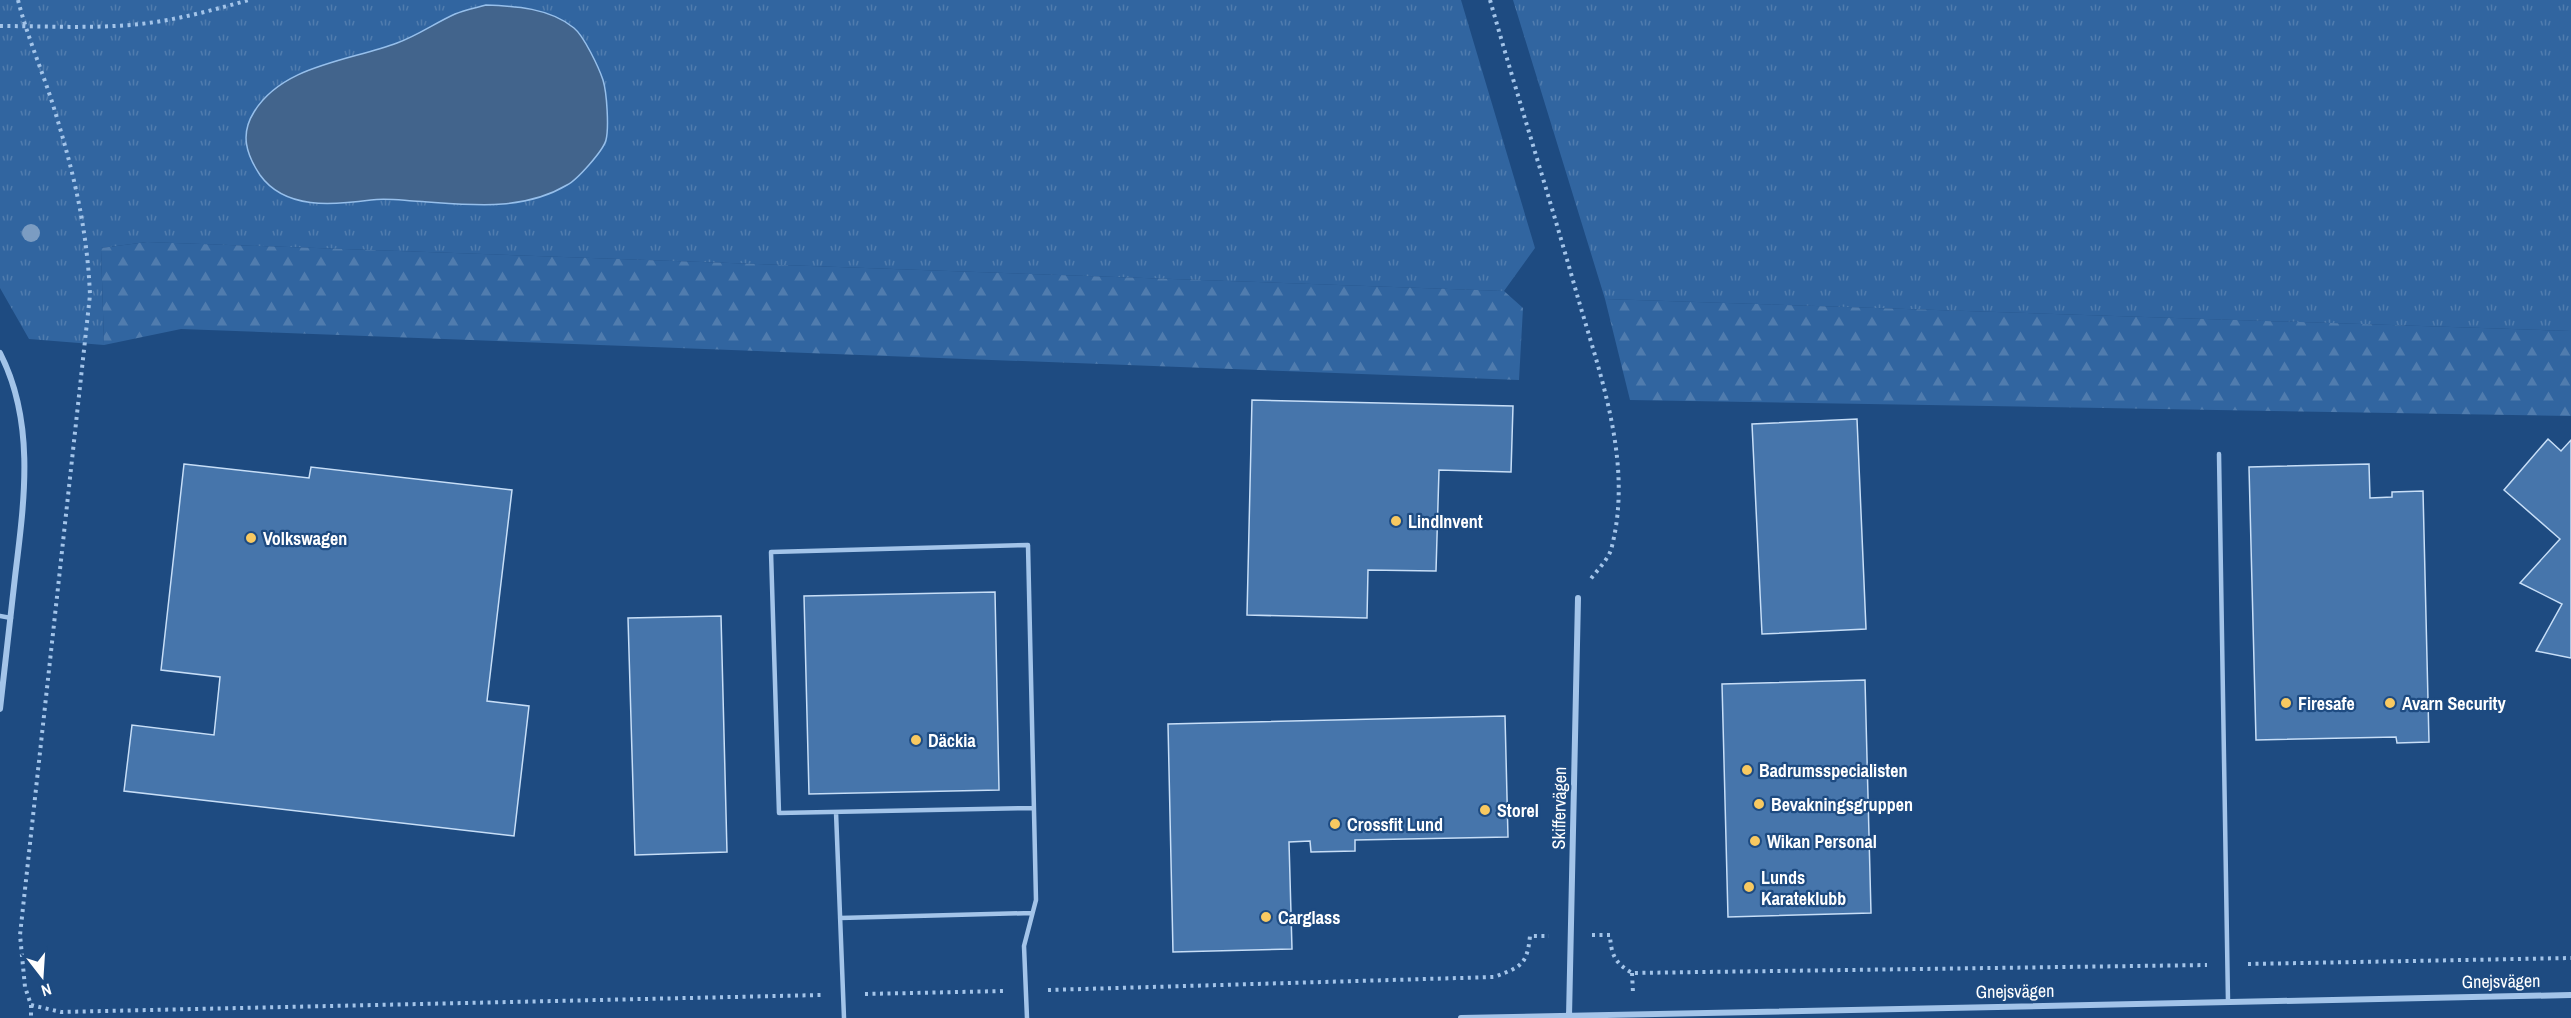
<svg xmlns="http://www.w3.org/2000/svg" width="2571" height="1018" viewBox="0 0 2571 1018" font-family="'Archivo Narrow',sans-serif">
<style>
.grass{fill:url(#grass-tufts)}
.forest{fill:url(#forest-firs)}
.water{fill:#42648c;stroke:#96bfeb;stroke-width:1.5}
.building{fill:#4675ab;stroke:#c7def7;stroke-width:1.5}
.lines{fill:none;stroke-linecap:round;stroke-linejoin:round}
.path{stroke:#a3c4e9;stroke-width:4;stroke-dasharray:3 4.5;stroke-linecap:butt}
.lane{stroke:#a3c4e9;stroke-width:4.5}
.street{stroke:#a3c4e9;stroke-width:6}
.tree{fill:#7b9cc2}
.poi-dot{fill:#f8c961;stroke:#1e4b81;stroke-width:2}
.labels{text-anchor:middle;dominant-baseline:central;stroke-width:4.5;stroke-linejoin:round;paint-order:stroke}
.poi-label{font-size:18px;font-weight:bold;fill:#fff;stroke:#1e4b81;text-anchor:start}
.street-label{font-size:18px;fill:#fff;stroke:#1e4b81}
</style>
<defs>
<pattern id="grass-tufts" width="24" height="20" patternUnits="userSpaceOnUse" patternTransform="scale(1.5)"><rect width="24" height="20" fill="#3165a0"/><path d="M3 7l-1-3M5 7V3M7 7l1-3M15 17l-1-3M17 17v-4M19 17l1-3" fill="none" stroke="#507cae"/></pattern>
<pattern id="forest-firs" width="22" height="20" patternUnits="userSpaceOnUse" patternTransform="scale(1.5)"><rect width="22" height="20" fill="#3165a0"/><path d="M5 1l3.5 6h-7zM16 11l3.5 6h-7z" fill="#507cae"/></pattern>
</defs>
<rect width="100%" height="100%" fill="#1e4b81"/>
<path class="grass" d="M0 0H1461L1535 248 1504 291 147 242 101 248 104 345 29 339 0 288Z
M1513 0H2571V331L1605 299Z"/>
<path class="forest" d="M147 242 1504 291 1523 308 1519 380 181 329 104 345 101 248Z
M1605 299 2571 331V416L1630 400Z"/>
<path class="water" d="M486 5C515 6 550 8 574 28 584 36 599 68 603 80 607 93 609 128 606 140 603 151 577 180 567 185 520 213 465 204 413 201 399 200 385 198 371 200 333 205 285 210 260 175 246 154 240 134 254 112 283 65 349 61 397 43 417 36 435 23 455 14 464 10 475 8 486 5Z"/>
<path class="building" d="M1252 400 1513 406 1511 472 1439 470 1436 571 1368 570 1367 618 1247 615Z
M1857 419 1866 629 1762 634 1752 424Z
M2548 439 2561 451 2571 440V658L2536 651 2562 604 2520 583 2560 539 2504 490Z
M184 464 309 478 311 467 512 490 487 701 529 706 514 836 124 791 132 725 214 735 220 677 161 670Z
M2369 464 2370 498 2392 497V492L2423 491 2429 742 2397 743 2396 737 2256 740 2249 467Z
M995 592 999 790 809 794 804 596Z
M721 616 727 852 635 855 628 618Z
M1865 680 1871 913 1728 917 1722 684Z
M1505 716 1508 837 1355 840V851L1311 852 1310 841 1289 842 1292 949 1173 952 1168 724Z"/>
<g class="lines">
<path class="path" d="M18 0C27 36 42 70 53 105 73 170 87 226 90 295L20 935 25 987 31 1005V1018
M1490 0C1517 95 1547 189 1574 284 1597 367 1634 458 1612 546 1610 558 1597 570 1590 580
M0 26C46 26 94 29 140 24 177 20 213 10 249 0
M1592 935H1610C1611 955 1615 963 1632 973L2207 965
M2248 964 2571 958
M1632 973 1633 993
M1048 990 1494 977C1520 967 1527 966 1530 936H1549
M865 994 1005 991
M31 1005 61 1012 822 995"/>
<path class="lane" d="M2219 454 2228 1001
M0 616 11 618
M836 812 844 1018
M840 918 1032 913
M1027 1018 1024 946 1036 900 1028 545 771 552 779 813 1034 808"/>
<path class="street" d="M0 353C36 423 24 503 15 577 10 621 5 665 0 709
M1569 1017 1578 598
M1461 1018 2571 995"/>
</g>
<circle class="tree" cx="31" cy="233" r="9"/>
<g class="poi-dot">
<circle cx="1396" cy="521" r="6"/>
<circle cx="251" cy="538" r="6"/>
<circle cx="2286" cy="703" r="6"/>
<circle cx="2390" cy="703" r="6"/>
<circle cx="916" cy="740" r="6"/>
<circle cx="1747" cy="770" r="6"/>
<circle cx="1759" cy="804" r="6"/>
<circle cx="1485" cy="810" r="6"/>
<circle cx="1335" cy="824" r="6"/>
<circle cx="1755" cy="841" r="6"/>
<circle cx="1749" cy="887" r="6"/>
<circle cx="1266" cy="917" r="6"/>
</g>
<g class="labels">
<g class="poi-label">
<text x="1408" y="521">LindInvent</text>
<text x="263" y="538">Volkswagen</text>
<text x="2298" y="703">Firesafe</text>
<text x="2402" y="703">Avarn Security</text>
<text x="928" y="740">Däckia</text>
<text x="1759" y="770">Badrumsspecialisten</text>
<text x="1771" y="804">Bevakningsgruppen</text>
<text x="1497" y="810">Storel</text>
<text x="1347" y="824">Crossfit Lund</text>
<text x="1767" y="841">Wikan Personal</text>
<text x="1761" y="877">Lunds<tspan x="1761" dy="21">Karateklubb</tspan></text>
<text x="1278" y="917">Carglass</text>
</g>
<g class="street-label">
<text transform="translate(1559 808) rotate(-89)">Skiffervägen</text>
<text transform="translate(2501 981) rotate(-1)">Gnejsvägen</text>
<text transform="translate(2015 991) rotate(-1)">Gnejsvägen</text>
</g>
</g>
<g transform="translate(42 976) rotate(163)" stroke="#1e4b81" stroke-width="4.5" paint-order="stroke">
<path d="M0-4.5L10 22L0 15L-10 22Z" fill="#ffffff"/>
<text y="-9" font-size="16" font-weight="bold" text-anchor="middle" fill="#ffffff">N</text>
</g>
</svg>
